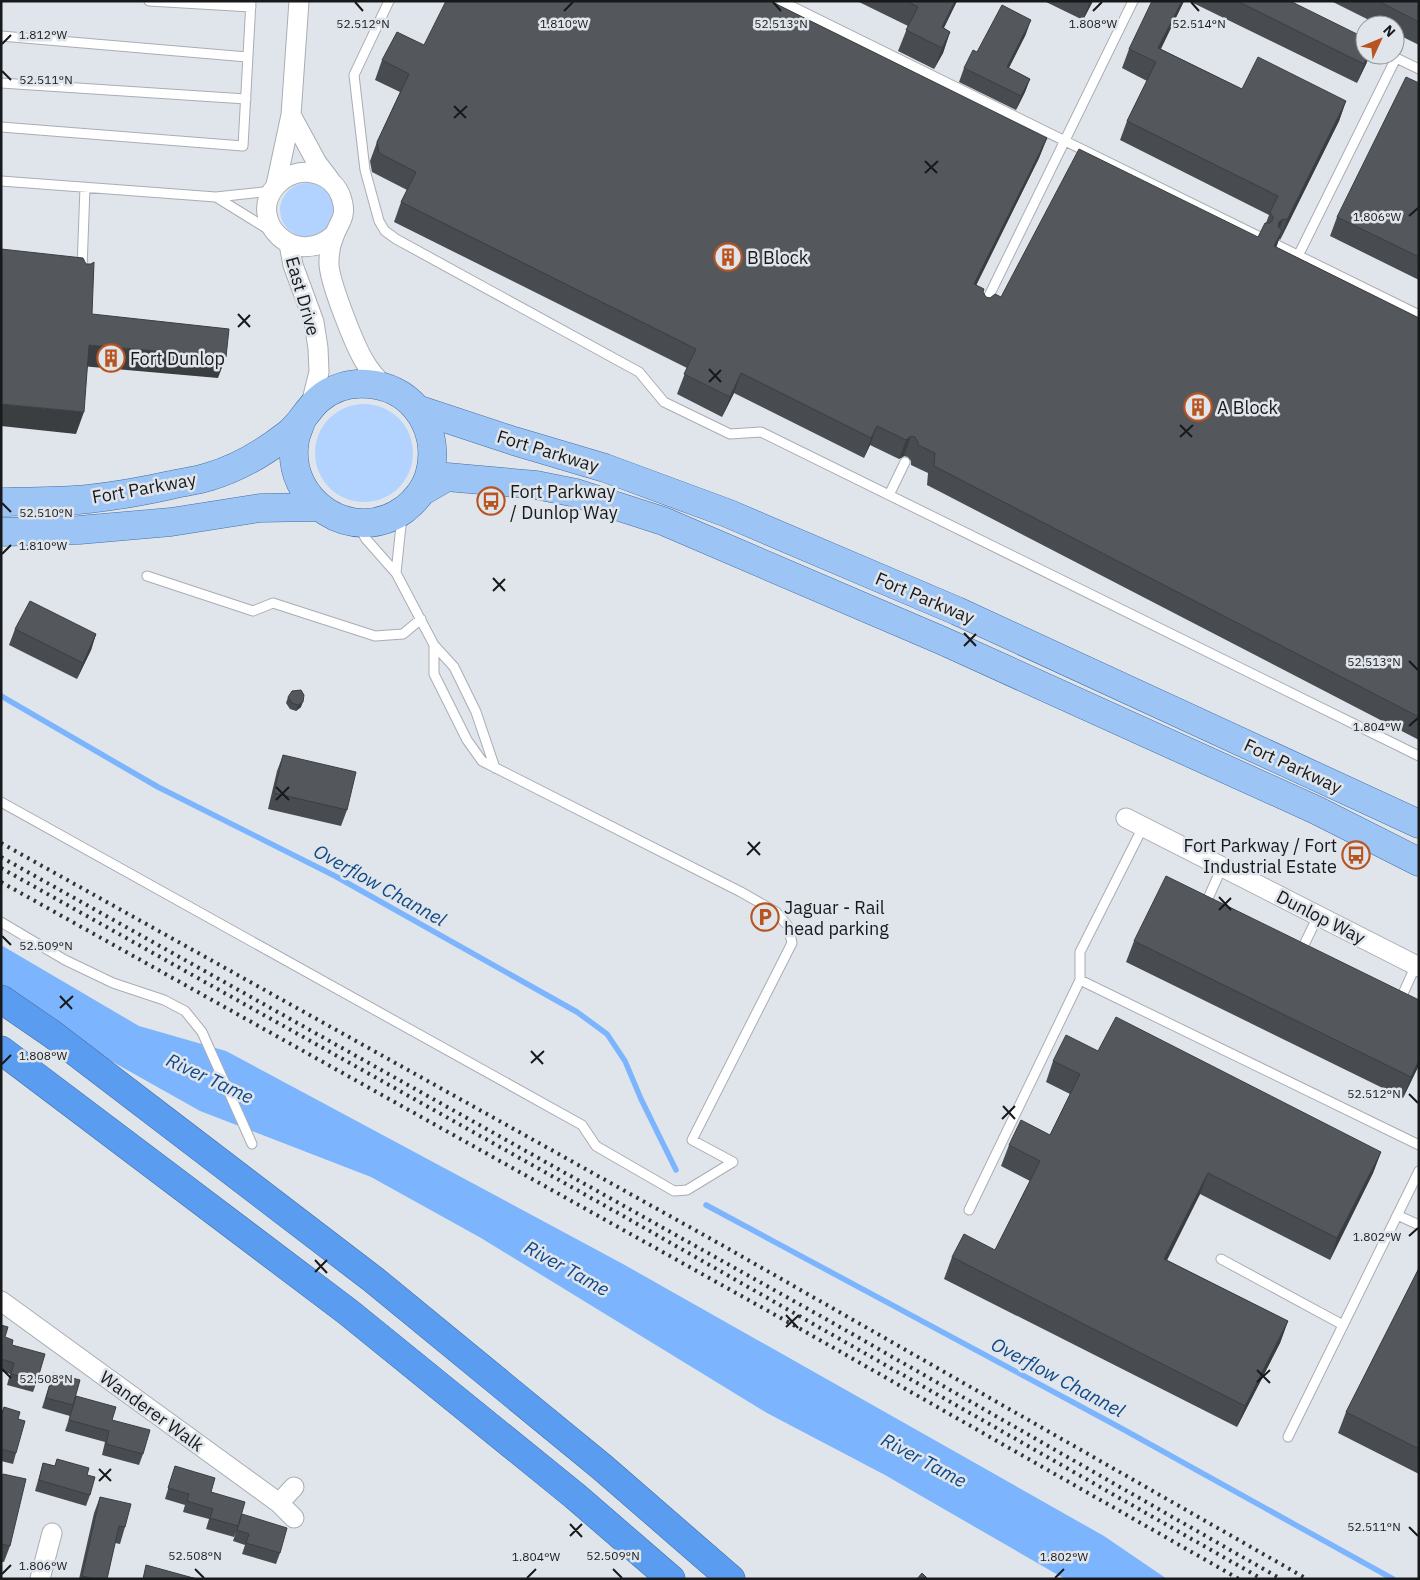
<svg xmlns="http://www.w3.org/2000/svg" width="1420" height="1580" viewBox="0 0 1420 1580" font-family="'IBM Plex Sans',sans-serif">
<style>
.green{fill:#b2d3ff}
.water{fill:#7cb5fd}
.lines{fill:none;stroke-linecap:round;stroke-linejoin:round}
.stream{stroke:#7cb5fd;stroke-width:5.5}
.lane-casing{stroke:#a9adb3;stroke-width:11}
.street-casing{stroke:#a9adb3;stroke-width:21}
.primary-casing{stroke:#436ea5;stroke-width:29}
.highway-casing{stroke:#436ea5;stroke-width:29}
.lane{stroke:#fff;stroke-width:9}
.street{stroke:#fff;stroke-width:19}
.primary{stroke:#9cc4f5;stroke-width:28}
.highway{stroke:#5a9cef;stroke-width:28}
.rail{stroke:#313436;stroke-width:4;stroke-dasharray:2.5 5;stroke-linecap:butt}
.wall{fill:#484c50}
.shaded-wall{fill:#3b3e41}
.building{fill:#54585d;stroke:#3b3e41}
.ticks{fill:none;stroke:#17191b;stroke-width:2}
.labels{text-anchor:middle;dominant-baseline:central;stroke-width:5;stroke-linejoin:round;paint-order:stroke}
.poi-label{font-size:18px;fill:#17191b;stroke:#e0e5eb;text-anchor:start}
.street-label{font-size:18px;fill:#17191b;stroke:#e0e5eb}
.water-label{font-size:19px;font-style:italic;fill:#0e4887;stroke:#e0e5eb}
.ticks-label{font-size:12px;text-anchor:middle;fill:#17191b;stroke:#e0e5eb;stroke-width:5;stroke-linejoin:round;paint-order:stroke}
</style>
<rect width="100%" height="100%" fill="#e0e5eb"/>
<path class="green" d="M280 210a27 27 0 1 1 54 0a27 27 0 1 1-54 0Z
M315 453a49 49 0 1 1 98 0a49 49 0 1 1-98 0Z"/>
<path class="water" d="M1 945 139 1026 226 1051 623 1264 1104 1536 1167 1579H1065L885 1475 767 1413 481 1238 371 1177 200 1111 1 999Z"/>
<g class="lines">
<path class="stream" d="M1 696 158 787 335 876 577 1012 607 1034 625 1061 641 1099 676 1170
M706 1205 1119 1427 1393 1579"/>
<g class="lane-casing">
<path id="lane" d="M149 1 251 7
M389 1 354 75 365 170 379 221 385 231 396 239 639 372 664 402 730 434 761 432 1419 756
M781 1 1260 237
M1 36 247 57
M1390 55 1419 69
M1 83 246 99
M1 127 243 146 251 1
M1 181 216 197 272 191
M216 197 271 231
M1277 245 1419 315
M1298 256 1396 58
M82 269 85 187
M984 306 1133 1
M889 495 905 462
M359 527 366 539 396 573 434 645 454 667 476 712 495 768
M396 573 402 516
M147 576 253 611 273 603 375 636 403 634 421 619
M434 645V674L467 740 482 761 741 892 776 912 788 926 792 943 692 1140 733 1162
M1 802 582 1125 596 1146 674 1191 687 1190 733 1162
M1206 903 1222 867
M1 922 65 960 113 983 164 1000 185 1011 202 1032 252 1144
M1301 951 1318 916
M1080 980V952L1143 827
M1401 998 1416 965
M969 1210 1080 980 1419 1145
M1397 1215 1419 1225
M1221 1259 1343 1325
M1288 1437 1419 1171"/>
</g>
<g class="street-casing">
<path id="street" d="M291 115 317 163 330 180
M276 185 291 115 299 1
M334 235C294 270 246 219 276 186 296 163 334 170 342 200 347 217 339 222 334 236 331 243 329 254 329 262 328 279 354 343 363 359 369 370 377 380 387 388
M289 244 293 265 314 322 318 348 319 372 310 408
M1126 818 1419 967
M1 1301 279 1503 294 1518
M279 1503 294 1487
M40 1579 52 1533"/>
</g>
<g class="primary-casing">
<path id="primary" d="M417 409 514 441 605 468 727 513 957 611 1419 824
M421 492 447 477 536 485 576 493 663 521 943 641 1316 810 1419 862
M1 502C30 501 60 502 88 499 116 496 144 491 171 485 183 482 196 481 208 477 236 469 265 452 288 434 300 425 306 411 318 400 346 375 393 380 416 408 432 427 436 453 429 476 425 489 415 501 405 509 354 547 284 502 295 440 296 434 299 428 301 422
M1 532 79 530 171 522 260 508 318 507"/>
</g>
<g class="highway-casing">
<path id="highway" d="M1 999 52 1034 374 1280 602 1467 731 1579
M1 1050 348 1312 575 1496 671 1579"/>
</g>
<use href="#lane" class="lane"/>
<use href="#street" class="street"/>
<use href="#primary" class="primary"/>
<use href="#highway" class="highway"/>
<path class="rail" d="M1 843 720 1244 1307 1579
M1 857 833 1323 1281 1579
M1 868 618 1213 1262 1579
M1 882 804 1331 1239 1579"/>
</g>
<path class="wall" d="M857 1H957L944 28 950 32 943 53 934 69 898 51 908 26Z
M1044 1H1093L1083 20Z
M1184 1 1161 49 1242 89 1346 101 1339 121 1280 240 1279 239 1276 247 1419 318V740L927 485 928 473 911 465V461L908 457 904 456 899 459 870 445 864 458 734 393 722 417 677 394 687 368 394 222 401 202 407 190 372 172 370 161 377 142 400 92 375 80 382 60 424 45 1047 138 1039 158 976 285 986 297 990 298 1001 297 1258 237 1266 223 1269 215 1120 140 1127 121 1147 81 1122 68 1129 49Z
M1189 1H1290L1367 62 1357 83Z
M1331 1H1419V45L1395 33V25H1379Z
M1026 34 1009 68 1030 79 1025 92 1016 110 959 82 964 68 977 52Z
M1419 83V280L1330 236 1337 217Z
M15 629 96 634 91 650 77 679 9 645Z
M288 697 301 707 296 711 290 709 286 703Z
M283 755 347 810 341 826 268 809 277 771Z
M1134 941 1419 1000V1065L1403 1098 1126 962Z
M1098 1051 1381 1152 1373 1173 1330 1260 1200 1194 1167 1260 1288 1321 1280 1343 1237 1427 944 1279 952 1257 995 1250 1030 1181 1001 1166 1009 1145 1050 1135 1070 1094 1046 1082 1053 1061Z
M1419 1268V1474L1338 1433 1346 1412Z
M1 1325 5 1337 37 1381 33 1392 7 1385 10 1374 1 1371Z
M53 1373 76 1396 112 1420 143 1454 139 1465 102 1455 105 1442 65 1431 70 1416 42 1408Z
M4 1407 18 1419 16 1453 13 1464 1 1461V1414Z
M57 1459 87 1475 90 1495 86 1506 35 1491 43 1463 55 1466Z
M175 1466 211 1492 280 1553 276 1564 242 1554 245 1545 233 1541 236 1532 234 1537 206 1529 209 1519 183 1512 185 1505 165 1499Z
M3 1474 10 1546 4 1562H1V1478Z
M100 1497 125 1527 120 1544 115 1543 107 1579H79L94 1513Z"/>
<path class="shaded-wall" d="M955 1H957L935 45 942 27Z
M1090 1H1093L1083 20Z
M1182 1H1184L1154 62 1158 48Z
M1031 20 1026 34 1002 81 1007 67Z
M950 32 943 53 934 69 942 48Z
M1368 55H1370L1367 62 1357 83 1364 64Z
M1030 79 1025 92 1016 110 1021 96Z
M1346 101 1339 121 1280 240 1287 220Z
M1047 138 1039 158 967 304 974 284Z
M1283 219 1276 239 1279 222Z
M1282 231 1275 251 1274 246Z
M89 345 226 357 218 378 81 366Z
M741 373 734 393 722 417 730 397Z
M1 404 84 412 76 434 1 426Z
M877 426 870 445 864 458 871 438Z
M911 436 904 456 899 459 906 440Z
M96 634 91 650 77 679 83 663Z
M303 702 301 707 296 711 298 705Z
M1419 1060V1065L1403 1098 1411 1077Z
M1381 1152 1373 1173 1330 1260 1337 1238Z
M1208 1173 1200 1194 1157 1280 1164 1259Z
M1288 1321 1280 1343 1237 1427 1245 1406Z"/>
<path class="building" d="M446 1H770L1047 138 974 284 984 289 983 292 986 297 990 298 995 294 1001 297 1079 149 1258 237 1265 223H1270L1272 221 1273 217 1270 212 1278 196 1127 121 1156 62 1129 49 1152 1H1182L1158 48 1242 89 1258 57 1346 101 1287 220 1283 219 1279 222 1278 226 1282 231 1274 246 1419 318V717L934 466 935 453 918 445V442L915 437 911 436 906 440 877 426 871 438 741 373 730 397 684 374 696 349 401 202 416 172 379 153 377 142 409 74 382 60 397 32 424 45Z
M907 1H955L942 27 950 32 942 48 906 30 918 7Z
M1237 1H1290L1365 38V55H1368L1364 64Z
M1378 1H1419V22Z
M1002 5 1031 20 1007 67 1030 79 1021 96 964 68 973 50 977 52Z
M1406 77 1419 83V257L1337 217Z
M1 249 83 258 86 264H91L94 262 92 314 229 329 226 357 89 345 84 412 1 404Z
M30 601 96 634 83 663 15 629Z
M301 690 304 695 303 702 298 705 292 703 288 697 292 691Z
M283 755 356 772 347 810 274 793Z
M1166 876 1419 1000V1060L1411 1077 1134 941Z
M1116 1017 1381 1152 1337 1238 1208 1173 1164 1259 1288 1321 1245 1406 952 1257 964 1234 995 1250 1040 1161 1009 1145 1021 1120 1050 1135 1080 1074 1053 1061 1066 1035 1098 1051Z
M1419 1268V1449L1346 1412Z
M1 1325 8 1327 5 1337 13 1340 12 1345 45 1354 37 1381 11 1374 14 1363 1 1359Z
M53 1373 80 1380 73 1405 46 1398Z
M76 1396 116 1407 112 1420 150 1430 143 1454 106 1444 109 1431 69 1420Z
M4 1407 20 1412 18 1419 25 1421 16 1453 1 1449V1416Z
M57 1459 89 1468 87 1475 95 1477 90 1495 39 1480 43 1463 55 1466Z
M175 1466 215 1478 211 1492 245 1502 238 1526 210 1518 213 1509 187 1501 189 1494 168 1488Z
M3 1474 26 1479 10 1546 1 1544V1479Z
M100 1497 131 1504 125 1527 119 1526 107 1579H95L82 1576Z
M242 1514 287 1528 280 1553 246 1543 249 1534 237 1530Z
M146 1565 197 1579H143Z
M922 1573 928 1579H917Z"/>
<path class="ticks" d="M355 2 363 11M773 2 781 11M1191 2 1199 11M564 11 573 2M1093 11 1102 2M2 44 11 35M2 71 11 80M454 106 466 118M454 118 467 106M925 161 937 173M925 173 938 161M1409 216 1418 208M238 314 250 327M238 327 250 315M709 369 721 382M709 382 721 370M1180 425 1192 437M1180 437 1193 425M2 503 11 512M2 554 11 545M493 578 505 591M493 591 505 579M964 633 976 646M964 646 976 634M1409 661 1418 670M1409 726 1418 718M276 787 289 800M276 800 289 787M748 842 760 855M747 855 760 842M1219 897 1231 910M1219 910 1231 898M2 936 11 945M60 996 72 1009M60 1008 73 996M531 1051 543 1064M531 1063 544 1051M2 1064 11 1055M1409 1094 1418 1103M1003 1106 1015 1119M1002 1119 1015 1106M1409 1236 1418 1228M315 1260 327 1273M315 1272 327 1260M786 1315 798 1328M786 1327 799 1315M2 1369 11 1378M1257 1370 1270 1383M1257 1382 1270 1370M99 1469 111 1481M99 1481 111 1469M570 1524 582 1537M1409 1527 1418 1536M570 1536 582 1524M195 1569 204 1578M613 1569 622 1578M2 1574 11 1565M527 1578 536 1569M1055 1578 1064 1569"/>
<defs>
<g id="building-ring" transform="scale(1.4375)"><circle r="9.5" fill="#e0e5eb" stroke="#b8541f" stroke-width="1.5"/><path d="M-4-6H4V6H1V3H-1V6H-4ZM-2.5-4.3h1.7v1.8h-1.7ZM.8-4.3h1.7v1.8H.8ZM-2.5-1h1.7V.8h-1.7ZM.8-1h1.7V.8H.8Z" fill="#b8541f"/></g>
<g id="bus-ring" transform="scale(1.4375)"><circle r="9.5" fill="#e0e5eb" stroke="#b8541f" stroke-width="1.5"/><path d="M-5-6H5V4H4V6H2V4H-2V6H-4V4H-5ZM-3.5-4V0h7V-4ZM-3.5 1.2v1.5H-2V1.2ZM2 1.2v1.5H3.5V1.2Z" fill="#b8541f"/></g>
<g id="parking-ring" transform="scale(1.4375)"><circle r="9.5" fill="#e0e5eb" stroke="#b8541f" stroke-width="1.5"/><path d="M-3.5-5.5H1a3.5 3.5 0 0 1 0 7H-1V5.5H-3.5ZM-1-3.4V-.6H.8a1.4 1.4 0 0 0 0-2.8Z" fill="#b8541f"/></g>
</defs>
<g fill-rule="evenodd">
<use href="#building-ring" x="728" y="257"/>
<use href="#building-ring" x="111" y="358"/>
<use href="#building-ring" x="1198" y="407"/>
<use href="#bus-ring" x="491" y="501"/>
<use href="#bus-ring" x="1356" y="855"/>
<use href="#parking-ring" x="765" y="917"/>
</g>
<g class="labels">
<g class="poi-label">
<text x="747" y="257">B Block</text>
<text x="130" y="358">Fort Dunlop</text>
<text x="1217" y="407">A Block</text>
<text x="510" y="491">Fort Parkway<tspan x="510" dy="21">/ Dunlop Way</tspan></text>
<text x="1337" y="845" text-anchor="end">Fort Parkway / Fort<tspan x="1337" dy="21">Industrial Estate</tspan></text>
<text x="784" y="907">Jaguar - Rail<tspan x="784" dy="21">head parking</tspan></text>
</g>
<g class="street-label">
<text transform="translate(303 296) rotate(74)">East Drive</text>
<text transform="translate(548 451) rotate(17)">Fort Parkway</text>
<text transform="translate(144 488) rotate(-10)">Fort Parkway</text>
<text transform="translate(925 598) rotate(23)">Fort Parkway</text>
<text transform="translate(1293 766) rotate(25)">Fort Parkway</text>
<text transform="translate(1321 917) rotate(27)">Dunlop Way</text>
<text transform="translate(152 1411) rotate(36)">Wanderer Walk</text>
</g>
<g class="water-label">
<text transform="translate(380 885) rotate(29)">Overflow Channel</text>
<text transform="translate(210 1078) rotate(25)">River Tame</text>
<text transform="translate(567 1268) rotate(29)">River Tame</text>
<text transform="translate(1058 1377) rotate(28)">Overflow Channel</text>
<text transform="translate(924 1460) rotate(28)">River Tame</text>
</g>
</g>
<g class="ticks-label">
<text x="564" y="28">1.810°W</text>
<text x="1093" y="28">1.808°W</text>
<text x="363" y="28">52.512°N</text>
<text x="781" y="28">52.513°N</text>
<text x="1199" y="28">52.514°N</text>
<text x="43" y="39">1.812°W</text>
<text x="46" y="84">52.511°N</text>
<text x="1377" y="221">1.806°W</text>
<text x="46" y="517">52.510°N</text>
<text x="43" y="550">1.810°W</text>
<text x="1374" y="666">52.513°N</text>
<text x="1377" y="731">1.804°W</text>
<text x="46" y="950">52.509°N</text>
<text x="43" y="1060">1.808°W</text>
<text x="1374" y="1098">52.512°N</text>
<text x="1377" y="1241">1.802°W</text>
<text x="46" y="1383">52.508°N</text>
<text x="1374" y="1531">52.511°N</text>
<text x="195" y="1560">52.508°N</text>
<text x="613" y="1560">52.509°N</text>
<text x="536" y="1561">1.804°W</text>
<text x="1064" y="1561">1.802°W</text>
<text x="43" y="1570">1.806°W</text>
</g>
<rect width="1420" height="1580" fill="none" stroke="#17191b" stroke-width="5"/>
<g transform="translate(1380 40) rotate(46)"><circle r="24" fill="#e0e5eb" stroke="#909398"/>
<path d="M0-4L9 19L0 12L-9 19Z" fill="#b8541f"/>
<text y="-8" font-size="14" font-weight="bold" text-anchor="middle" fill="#17191b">N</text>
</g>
</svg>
